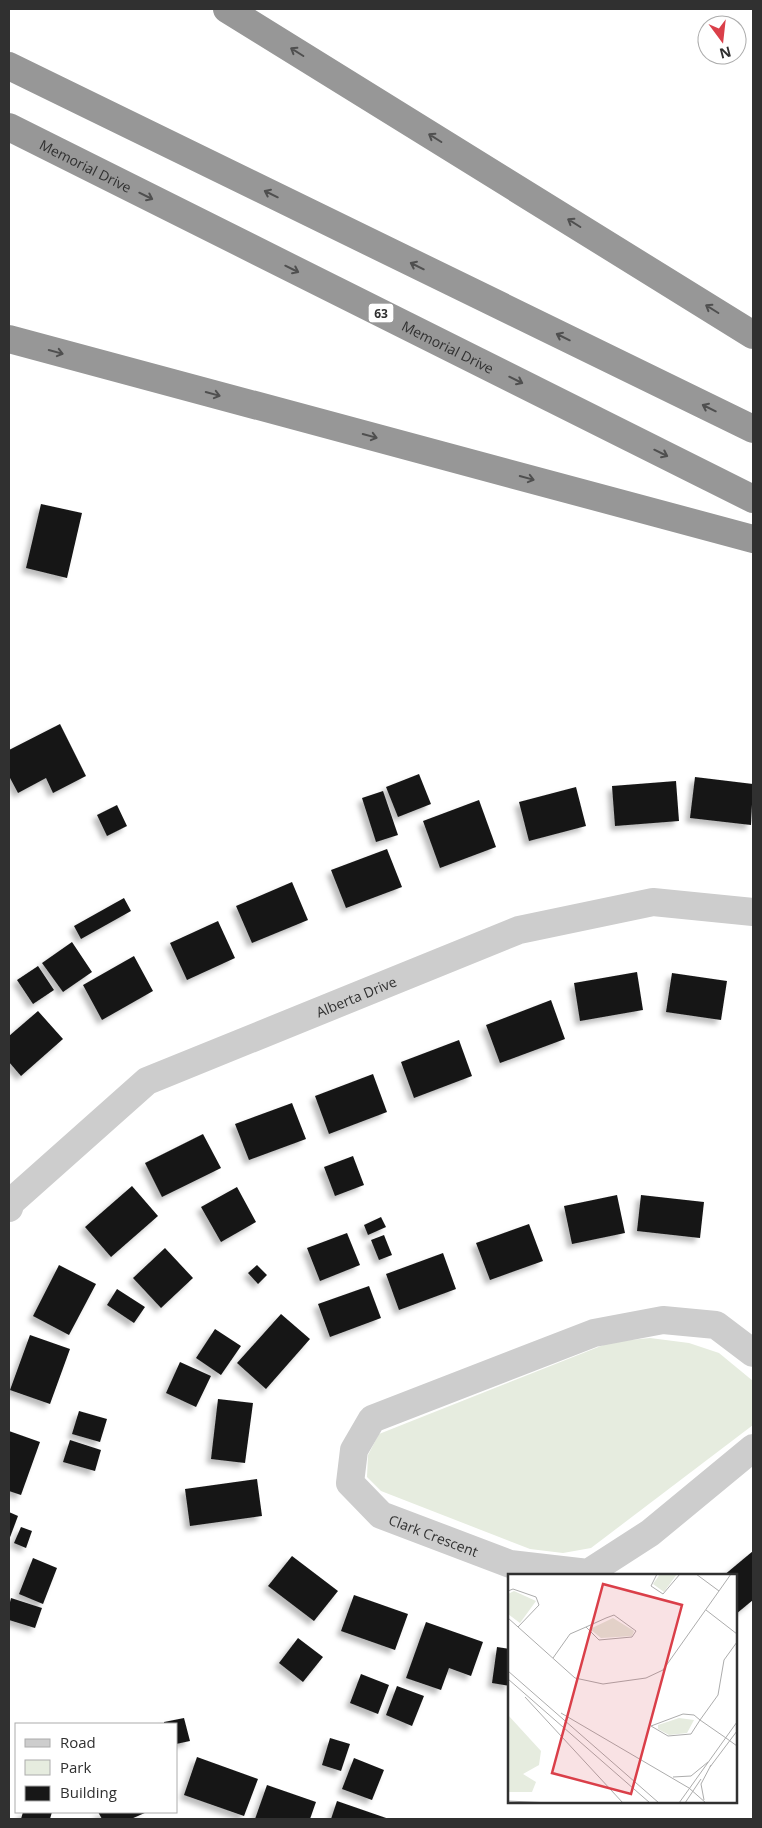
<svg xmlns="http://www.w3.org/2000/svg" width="762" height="1828" viewBox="0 0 762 1828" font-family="'Open Sans',sans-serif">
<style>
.green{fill:#e6ecdf}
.building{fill:#171717;filter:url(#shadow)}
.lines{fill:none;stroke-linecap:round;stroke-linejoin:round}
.minor{stroke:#cdcdcd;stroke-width:28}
.highway{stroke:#979797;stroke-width:28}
.oneway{stroke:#4f4f4f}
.labels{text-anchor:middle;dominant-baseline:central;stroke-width:5;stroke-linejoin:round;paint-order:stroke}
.shield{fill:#fff;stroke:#6e6e6e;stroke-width:1}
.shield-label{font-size:12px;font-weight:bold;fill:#303030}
.street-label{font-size:14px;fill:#303030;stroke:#fff}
.inset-road{fill:none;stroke:#acacac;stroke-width:1}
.view{fill:#da3f49;fill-opacity:0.15;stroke:#da3f49;stroke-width:2.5}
.inset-edge{fill:none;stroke:#303030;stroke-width:2.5}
</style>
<defs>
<filter id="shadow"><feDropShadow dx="-4.5" dy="4.5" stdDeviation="2.5" flood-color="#0004"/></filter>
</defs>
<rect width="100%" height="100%" fill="#fff"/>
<path class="green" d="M650 1338 689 1343 719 1353 753 1381V1425L591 1548 563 1553 530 1549 381 1491 367 1477 368 1455 379 1434 611 1342Z"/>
<path class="building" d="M41 504 82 513 67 578 26 568Z
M60 724 86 776 53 793 46 778 18 793 9 776V750Z
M419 774 431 804 398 817 386 787Z
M695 777 753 784 751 825 690 818Z
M676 781 679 821 615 826 612 786Z
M576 787 586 826 529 841 519 802Z
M383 791 398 835 376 842 362 798Z
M479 800 496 847 440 868 423 821Z
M117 805 127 826 107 836 97 815Z
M387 849 402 887 346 908 331 870Z
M292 882 308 920 252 943 236 906Z
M124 898 131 911 81 939 74 926Z
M218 921 235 958 187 980 170 943Z
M72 942 92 972 63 992 42 963Z
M134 956 153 991 102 1020 83 985Z
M38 966 54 990 33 1004 17 980Z
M637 972 643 1010 580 1021 574 983Z
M672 973 727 981 721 1020 666 1012Z
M551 1000 565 1039 500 1063 486 1025Z
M38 1011 63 1039 21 1076 9 1062V1036Z
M459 1040 472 1076 414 1098 401 1062Z
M373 1074 387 1112 329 1134 315 1096Z
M292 1103 306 1139 249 1160 235 1124Z
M203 1134 221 1168 162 1197 145 1163Z
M353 1156 364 1185 335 1196 324 1167Z
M132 1186 158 1216 111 1257 85 1227Z
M237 1187 256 1222 221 1242 201 1207Z
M617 1195 625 1233 572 1244 564 1206Z
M641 1195 704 1202 700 1238 637 1231Z
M381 1217 386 1227 368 1235 364 1225Z
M529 1224 543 1261 490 1280 476 1243Z
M347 1233 360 1265 320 1281 307 1248Z
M384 1235 392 1255 379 1260 371 1240Z
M165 1248 193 1278 161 1308 133 1278Z
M443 1253 456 1289 399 1310 386 1274Z
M59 1265 96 1284 69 1335 33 1316Z
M257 1265 267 1275 258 1284 248 1273Z
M369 1286 381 1318 330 1337 318 1304Z
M117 1289 145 1307 134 1323 107 1305Z
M281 1314 310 1339 266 1389 237 1363Z
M215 1329 241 1346 221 1375 196 1358Z
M30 1335 70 1349 50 1404 10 1390Z
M180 1362 211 1376 196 1407 166 1393Z
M218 1399 253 1403 245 1463 211 1459Z
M79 1411 107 1419 100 1442 72 1434Z
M9 1431 40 1442 21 1495 9 1491Z
M70 1440 101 1450 95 1471 63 1462Z
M257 1479 262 1516 190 1526 185 1489Z
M9 1512 18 1516 9 1540Z
M21 1527 32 1531 26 1548 14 1543Z
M753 1551V1600L736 1614V1576H723Z
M292 1556 338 1591 314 1621 268 1586Z
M33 1558 57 1568 43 1604 19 1594Z
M354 1595 408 1614 395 1650 341 1631Z
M11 1598 42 1608 35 1628 9 1620V1606Z
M426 1622 483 1642 471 1676 449 1668 441 1690 406 1678Z
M298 1638 323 1657 303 1682 279 1663Z
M497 1647 510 1649V1686L492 1683Z
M361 1674 389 1685 378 1714 350 1703Z
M397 1686 424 1696 412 1726 386 1715Z
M184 1718 190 1741 176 1744V1724H164V1722Z
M330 1738 350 1744 341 1771 322 1765Z
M197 1757 258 1779 244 1816 184 1795Z
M354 1758 384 1770 372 1800 342 1789Z
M267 1785 316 1802 310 1819H255Z
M337 1801 389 1819H331Z
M23 1812H52L50 1819H21Z
M98 1812H147L131 1819H102Z"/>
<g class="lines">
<g class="minor">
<path id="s1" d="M9 1208 11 1202 147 1081 519 930 653 902 753 912"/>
<path id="s2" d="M753 1353 716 1325 663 1320 594 1333 372 1419 354 1450 350 1483 381 1515 510 1564 588 1573 650 1533 753 1448"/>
</g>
<g class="highway">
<path d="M227 9 753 335"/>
<path d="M9 66 753 429"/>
<path id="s3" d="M9 127 753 499"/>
<path d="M9 339 753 539"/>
</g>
</g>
<defs><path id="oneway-shaft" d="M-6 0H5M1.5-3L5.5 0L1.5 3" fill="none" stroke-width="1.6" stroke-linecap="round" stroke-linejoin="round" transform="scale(1.25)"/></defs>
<g class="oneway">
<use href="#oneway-shaft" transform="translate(297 52) rotate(-148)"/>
<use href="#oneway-shaft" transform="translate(435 138) rotate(-148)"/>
<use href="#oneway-shaft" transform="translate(271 194) rotate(-154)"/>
<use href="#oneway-shaft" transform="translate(146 196) rotate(26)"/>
<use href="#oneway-shaft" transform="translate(574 223) rotate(-148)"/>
<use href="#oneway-shaft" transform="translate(417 266) rotate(-154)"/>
<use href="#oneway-shaft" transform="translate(292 269) rotate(26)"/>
<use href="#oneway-shaft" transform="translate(712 309) rotate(-148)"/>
<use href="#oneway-shaft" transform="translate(563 337) rotate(-154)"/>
<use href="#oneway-shaft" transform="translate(56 352) rotate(15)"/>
<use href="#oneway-shaft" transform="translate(516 380) rotate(26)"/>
<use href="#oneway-shaft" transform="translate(213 394) rotate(15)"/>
<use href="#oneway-shaft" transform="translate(709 408) rotate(-154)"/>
<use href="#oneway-shaft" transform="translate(370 436) rotate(15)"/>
<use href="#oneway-shaft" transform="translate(661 453) rotate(26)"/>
<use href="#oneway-shaft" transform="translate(527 478) rotate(15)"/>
</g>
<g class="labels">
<rect class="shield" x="368.5" y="303.5" width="25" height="19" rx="4"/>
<g class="shield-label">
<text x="381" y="313">63</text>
</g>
<g class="street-label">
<text stroke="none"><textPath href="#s3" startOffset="86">Memorial Drive</textPath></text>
<text stroke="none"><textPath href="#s3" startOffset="491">Memorial Drive</textPath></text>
<text stroke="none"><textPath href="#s1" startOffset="414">Alberta Drive</textPath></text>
<text stroke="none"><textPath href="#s2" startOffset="578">Clark Crescent</textPath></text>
</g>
</g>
<g transform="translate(508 1574)">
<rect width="229" height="229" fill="#fff"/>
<path d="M152 0H169L156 18 145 10ZM6 17 28 27 12 49 0 40V20ZM105 44 126 57 124 62 93 64 82 55ZM0 141 33 177 31 191 15 200 28 208 24 218H0ZM171 144 186 146 179 159 161 161 150 155V151Z" fill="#e6ecdf"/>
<path class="inset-road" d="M149 0 143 12 155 20 172 0M188 0 211 17M0 17 5 15 28 23 31 31 10 53M198 36 229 60M0 44 67 104 95 110 138 104 155 96 223 0M229 68 216 86 210 121 192 146 183 160 160 162 143 152 175 140 186 141 192 146 218 164 229 172M45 84 62 60 78 53 98 44 106 41 128 57 124 63 91 66 78 53M0 97 151 229M0 105 142 229M17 123 115 229M53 139 181 214 198 229M202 193 229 157M165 203 183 202 200 188M196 226 193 210 203 191M0 227 44 229M171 229 229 148M177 229 193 205"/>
<path class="view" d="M95 10 174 31 123 220 44 199Z"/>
<rect width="229" height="229" class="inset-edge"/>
</g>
<rect width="762" height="1828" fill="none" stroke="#303030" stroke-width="20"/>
<rect x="15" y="1723" width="162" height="90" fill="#ffffff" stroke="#acacac"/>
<rect x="25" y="1739" width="25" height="8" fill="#cdcdcd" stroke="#acacac"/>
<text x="60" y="1748" font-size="15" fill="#303030">Road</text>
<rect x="25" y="1760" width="25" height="15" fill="#e6ecdf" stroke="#acacac"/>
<text x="60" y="1773" font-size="15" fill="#303030">Park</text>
<rect x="25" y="1786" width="25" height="15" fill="#171717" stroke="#acacac"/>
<text x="60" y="1798" font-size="15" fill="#303030">Building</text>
<g transform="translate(722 40) rotate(165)"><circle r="24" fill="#ffffff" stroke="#acacac"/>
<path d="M0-4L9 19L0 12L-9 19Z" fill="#da3f49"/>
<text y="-8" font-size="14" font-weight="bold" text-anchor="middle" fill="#303030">N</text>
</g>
</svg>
